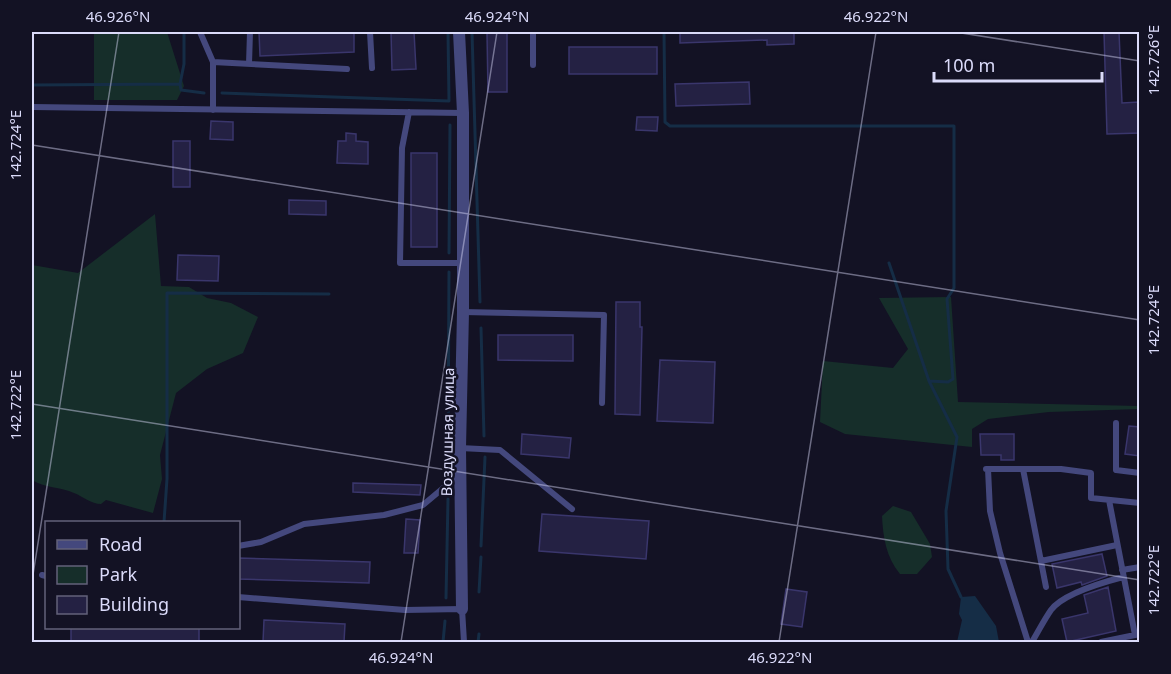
<svg xmlns="http://www.w3.org/2000/svg" width="1171" height="674" viewBox="0 0 1171 674" font-family="'Noto Sans',sans-serif">
<style>
.green{fill:#162e2a}
.water{fill:#152d46}
.lines{fill:none;stroke-linecap:round;stroke-linejoin:round}
.stream{stroke:#152d46;stroke-width:3}
.building{fill:#242143;stroke:#3a366c;stroke-width:1.5}
.service{stroke:#44487d;stroke-width:6}
.minor{stroke:#44487d;stroke-width:12}
.ticks{fill:none;stroke:#dbdbfa;stroke-width:1.5;stroke-opacity:0.45}
.labels{text-anchor:middle;dominant-baseline:central;stroke-width:5;stroke-linejoin:round;paint-order:stroke}
.street-label{font-size:15px;fill:#dbdbfa;stroke:#131224}
.neatline{fill:none;stroke:#dbdbfa;stroke-width:2}
.ticks-label{font-size:15px;text-anchor:middle;fill:#dbdbfa}
</style>
<rect width="100%" height="100%" fill="#131224"/>
<path class="green" d="M94 32H167L184 86 177 100H94Z
M155 214 161 286 189 287 207 298 231 303 258 317 243 353 207 369 176 393 160 455 162 479 153 513 106 500 101 504C91 504 84 497 74 493 61 487 44 488 32 480V265L78 273Z
M951 297 958 402 1139 406V409L1049 412 988 419 972 429V447L845 434 820 422 823 361 893 368 908 349 879 298Z
M893 506 911 512 930 544 932 557 917 574H900C886 557 883 537 882 516Z"/>
<path class="water" d="M975 596 996 626 999 642H957L962 620 959 614 961 597Z"/>
<g class="lines">
<path class="stream" d="M184 32V64L180 84 181 90 204 93
M472 32 480 302
M664 32 665 122 670 126H954V288L947 299 953 379 948 382 929 381
M32 85 180 84
M222 93 449 101 448 32
M449 253 450 125
M889 263 929 381 957 437 946 511 948 569 961 597
M481 328 484 436
M448 460 449 272
M164 522 167 479V293L329 294
M481 546 485 457
M479 592 481 557
M446 598 448 499
M443 642 445 621
M478 642 479 634"/>
</g>
<path class="building" d="M259 32H354V52L260 56Z
M391 32H414L416 69 392 70Z
M507 32V92H488L487 33Z
M680 32H794V44L767 45V40L680 43Z
M1104 32H1119L1122 103 1139 102 1140 133 1107 134Z
M569 47H657V74H569Z
M749 82 750 104 676 106 675 84Z
M637 117H658L657 131 636 130Z
M211 121 233 122V140L210 139Z
M346 133 356 134V141L368 142V164L337 163 338 141H346Z
M173 141H190V187H173Z
M411 153H437V247H411Z
M289 200 326 201V215L289 214Z
M178 255 219 256 218 281 177 280Z
M616 302H640V327H642L640 415 615 414Z
M498 335H573V361L498 360Z
M660 360 715 362 713 423 657 421Z
M1129 426 1140 427V456L1125 454Z
M522 434 571 438 569 458 521 454Z
M980 434H1014V460H1001V455H981Z
M353 483 421 485 420 495 353 492Z
M542 514 649 521 646 559 539 551Z
M406 519 420 520 418 553H404Z
M1102 554 1107 576 1082 585 1081 582 1057 588 1052 564Z
M238 558 370 562 369 583 238 579Z
M1108 587 1116 631 1067 642 1062 619 1088 613 1084 595Z
M786 589 807 592 802 627 781 624Z
M264 620 345 624 344 642H263Z
M71 627H199V642H71Z"/>
<g class="lines">
<path class="service" d="M200 32 213 62
M370 32 372 68
M533 32V65
M249 64 250 32
M32 107 463 113
M213 110V62L347 69
M409 112 402 148 400 263H463
M463 312 604 315 602 403
M1116 423V470L1140 473
M460 448 500 450 572 509
M986 469H1061L1091 473V498L1140 503
M988 469 990 511 1000 553 1028 642
M1023 469 1046 587
M1109 500 1135 635 1140 634
M238 546 261 542 304 524 384 515 423 505 460 474
M1041 561 1117 545
M1122 570 1140 567
M42 575 46 576
M238 597 405 610 462 609 464 642
M1032 642C1038 632 1044 620 1051 610 1063 594 1104 582 1123 577
M1101 642 1135 635"/>
<path class="minor" d="M459 32 463 113V312L460 448 462 609"/>
</g>
<path class="ticks" d="M955 32 1140 61M32 145 1140 320M32 404 1140 580M32 581 119 32M401 642 497 32M779 642 876 32"/>
<g class="labels">
<g class="street-label">
<text transform="translate(447 432) rotate(-89)">Воздушная улица</text>
</g>
</g>
<rect width="1171" height="674" fill="none" stroke="#131224" stroke-width="66"/>
<rect x="45" y="521" width="195" height="108" fill="#131224" stroke="#63627a" stroke-width="1.5"/>
<rect x="57" y="540" width="30" height="9" fill="#44487d" stroke="#63627a" stroke-width="1.5"/>
<text x="99" y="551" font-size="18" fill="#dbdbfa">Road</text>
<rect x="57" y="566" width="30" height="18" fill="#162e2a" stroke="#63627a" stroke-width="1.5"/>
<text x="99" y="581" font-size="18" fill="#dbdbfa">Park</text>
<rect x="57" y="596" width="30" height="18" fill="#242143" stroke="#63627a" stroke-width="1.5"/>
<text x="99" y="611" font-size="18" fill="#dbdbfa">Building</text>
<path d="M934 72v9h168v-9" fill="none" stroke="#dbdbfa" stroke-width="3"/>
<text x="943" y="72" font-size="18" fill="#dbdbfa" stroke="#131224" stroke-width="4.5" paint-order="stroke">100 m</text>
<rect x="33" y="33" width="1105" height="608" class="neatline"/>
<g class="ticks-label">
<text x="118" y="22">46.926°N</text>
<text x="497" y="22">46.924°N</text>
<text x="876" y="22">46.922°N</text>
<text transform="translate(1154 60) rotate(-90)" y="5">142.726°E</text>
<text transform="translate(16 145) rotate(-90)" y="5">142.724°E</text>
<text transform="translate(1154 320) rotate(-90)" y="5">142.724°E</text>
<text transform="translate(16 405) rotate(-90)" y="5">142.722°E</text>
<text transform="translate(1154 580) rotate(-90)" y="5">142.722°E</text>
<text x="401" y="663">46.924°N</text>
<text x="780" y="663">46.922°N</text>
</g>
</svg>
